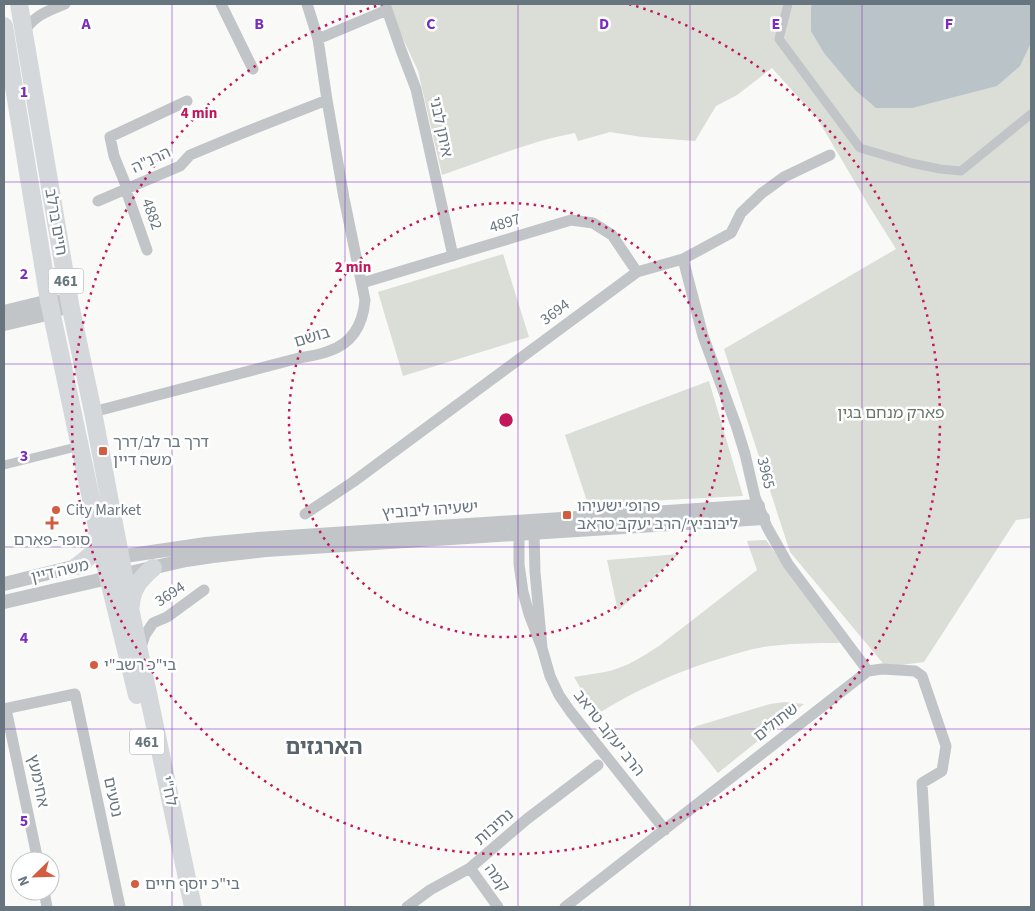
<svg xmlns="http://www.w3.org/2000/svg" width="1035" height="911" viewBox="0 0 1035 911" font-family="'Source Sans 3','Noto Sans Hebrew',sans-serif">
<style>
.green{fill:#daded7}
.water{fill:#bac4c8}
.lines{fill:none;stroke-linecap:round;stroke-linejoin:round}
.pedestrian{stroke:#c1c5c8;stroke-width:9}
.minor{stroke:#c1c5c8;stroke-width:11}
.tertiary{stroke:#c1c5c8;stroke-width:14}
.primary{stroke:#d5d8db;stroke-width:18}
.grid{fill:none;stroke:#7b2cbf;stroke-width:1;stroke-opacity:0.55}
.ring{fill:none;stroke:#c2185b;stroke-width:2.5;stroke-dasharray:2.5 5}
.poi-dot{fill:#d15e40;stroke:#fff;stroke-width:2}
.labels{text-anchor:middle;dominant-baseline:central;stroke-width:5;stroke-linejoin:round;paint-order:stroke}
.shield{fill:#fff;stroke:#959ea5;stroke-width:1}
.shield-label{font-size:15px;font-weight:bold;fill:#67757f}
.street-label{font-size:16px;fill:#67757f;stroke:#fff}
.park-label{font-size:16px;fill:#697866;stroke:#fff}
.poi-label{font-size:16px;fill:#67757f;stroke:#fff;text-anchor:start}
.district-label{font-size:21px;font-weight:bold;fill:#59636b;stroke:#fff}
.grid-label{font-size:16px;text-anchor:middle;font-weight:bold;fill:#7b2cbf;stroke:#fff;stroke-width:5;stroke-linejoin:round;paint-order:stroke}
.centre{fill:#c2185b;stroke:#fff;stroke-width:2.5}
.ring-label{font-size:15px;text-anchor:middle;font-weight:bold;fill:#c2185b;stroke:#fff;stroke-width:5;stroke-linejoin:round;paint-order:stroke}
</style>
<rect width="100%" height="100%" fill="#f9f9f7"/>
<path class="green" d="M387 4H1031V518L1016 520 924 662 886 667 790 552 724 349 896 249 869 206 817 118 772 68 737 95 716 106 695 141 642 137 610 132 578 141 575 133C530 141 486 160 442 175L418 71Z
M503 254 529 337 403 376 378 292Z
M709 381 743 496 588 504 565 435Z
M766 540 840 643C817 643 794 643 771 646 754 648 738 653 722 658 678 671 638 689 599 713L585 696 574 677C584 675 595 674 605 672 625 668 642 657 659 646L757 570 747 541Z
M679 554 618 611 607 560Z
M785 702 804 704 718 773 690 738V730L697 726 770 704Z"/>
<path class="water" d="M812 4H1031V43L1020 66 997 86 912 108H876L855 90 824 53 811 31V7Z"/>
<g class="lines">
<path class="pedestrian" d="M788 4 779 39 860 148 911 163 940 169 961 171 1031 114
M4 465 80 446"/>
<path class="minor" d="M221 4 253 69
M385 4 401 50 416 89 453 256
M24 33C32 16 48 11 65 4
M318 39 387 10
M98 201 180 166 190 155 243 133 327 100
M147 250 127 193V188L114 156 110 137 187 101
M683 259 703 336 736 425 745 454 755 497 767 527 788 564 868 671
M362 283 571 220 593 223 612 235 637 272
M93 412 299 358C309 356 320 355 329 351 353 343 363 324 365 300L344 198 327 100 318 39 307 4
M305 514 353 482 637 272 683 259 731 233 741 213 762 193 784 177 830 155
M542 648 535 572 534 533 525 521 519 534V564L523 592 529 614 542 648 550 676 559 695 570 711 665 830
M140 650 145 635 153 623 167 617 204 590
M4 709 75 694 120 907
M6 709 38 861
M470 868 498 907
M44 891 47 907
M407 907 430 890 470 868 527 819 598 765
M565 907 868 671 882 669 915 671 922 676 946 746 942 771 922 783 929 907"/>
<path class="tertiary" d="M4 312 49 301 59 302
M4 324 51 313 70 304
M111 558 206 544 258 539 758 506
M4 584 85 564
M4 602 186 560 213 556 266 550 763 518"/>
<path class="primary" d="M19 4 70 304 93 412 130 608 193 907
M4 26 49 301 104 560 137 695
M77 566C92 555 96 553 97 534
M131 605C132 588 141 578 153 568"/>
</g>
<path class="grid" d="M172 4V907M345 4V907M518 4V907M690 4V907M862 4V907M4 182H1031M4 364H1031M4 547H1031M4 729H1031"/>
<g class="ring">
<circle cx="506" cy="420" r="217"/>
<path d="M629 4A434 434 0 1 1 383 4"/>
</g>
<g class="poi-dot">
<rect x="98" y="446" width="10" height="10" rx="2.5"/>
<circle cx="56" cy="510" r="5"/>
<rect x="562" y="510" width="10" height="10" rx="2.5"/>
<path d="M49.5 515.5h5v5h5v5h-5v5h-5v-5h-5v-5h5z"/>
<circle cx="94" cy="665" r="5"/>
<circle cx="135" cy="884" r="5"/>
</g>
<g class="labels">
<g class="shield">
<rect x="48.5" y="268.5" width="35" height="25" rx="4"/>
<rect x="129.5" y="729.5" width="35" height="25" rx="4"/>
</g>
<g class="shield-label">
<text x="66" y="281">461</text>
<text x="147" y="742">461</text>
</g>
<g class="street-label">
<text transform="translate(441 127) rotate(78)">איתן לבני</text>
<text transform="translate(151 160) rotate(-25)">הרנ"ה</text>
<text transform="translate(152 214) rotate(70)">4882</text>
<text transform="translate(56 222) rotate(80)">חיים ברלב</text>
<text transform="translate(505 223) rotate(-17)">4897</text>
<text transform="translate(555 312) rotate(-37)">3694</text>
<text transform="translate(312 337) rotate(-17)">בושם</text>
<text transform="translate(766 473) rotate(76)">3965</text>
<text transform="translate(430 510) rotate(-4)">ישעיהו ליבוביץ</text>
<text transform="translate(60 571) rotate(-13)">משה דיין</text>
<text transform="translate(170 594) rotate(-34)">3694</text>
<text transform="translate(776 722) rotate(-38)">שתולים</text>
<text transform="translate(609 733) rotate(52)">הרב יעקב טראב</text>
<text transform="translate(38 781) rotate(78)">אחימעץ</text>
<text transform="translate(169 791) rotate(78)">לח"י</text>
<text transform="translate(113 797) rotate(78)">נטעים</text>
<text transform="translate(494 827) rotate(-41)">נתיבות</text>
<text transform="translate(497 878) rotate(54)">קמה</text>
</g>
<g class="park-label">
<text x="891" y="413">פארק מנחם בגין</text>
</g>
<g class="poi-label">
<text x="113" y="442">דרך בר לב/דרך<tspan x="113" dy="18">משה דיין</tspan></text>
<text x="577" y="506">פרופ׳ ישעיהו<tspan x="577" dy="18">ליבוביץ׳/הרב יעקב טראב</tspan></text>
<text x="66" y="510">City Market</text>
<text x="52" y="540" text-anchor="middle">סופר-פארם</text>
<text x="104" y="665">בי"כ רשב"י</text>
<text x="145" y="884">בי"כ יוסף חיים</text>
</g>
<g class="district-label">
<text x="324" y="747">הארגזים</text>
</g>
</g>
<g class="grid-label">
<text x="86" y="29">A</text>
<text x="259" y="29">B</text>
<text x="431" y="29">C</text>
<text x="604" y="29">D</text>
<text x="776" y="29">E</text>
<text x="949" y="29">F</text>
<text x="24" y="97">1</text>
<text x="24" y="279">2</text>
<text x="24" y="461">3</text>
<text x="24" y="643">4</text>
<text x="24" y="826">5</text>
</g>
<circle cx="506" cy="420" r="8" class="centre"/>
<g class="ring-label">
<text x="199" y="118">4 min</text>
<text x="353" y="272">2 min</text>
</g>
<rect width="1035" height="911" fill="none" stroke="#67757f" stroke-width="10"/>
<g transform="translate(35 876) rotate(247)"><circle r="24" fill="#ffffff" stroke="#c2c8cc"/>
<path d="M0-4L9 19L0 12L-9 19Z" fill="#d15e40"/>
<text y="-8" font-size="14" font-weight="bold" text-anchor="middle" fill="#67757f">N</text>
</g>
</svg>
